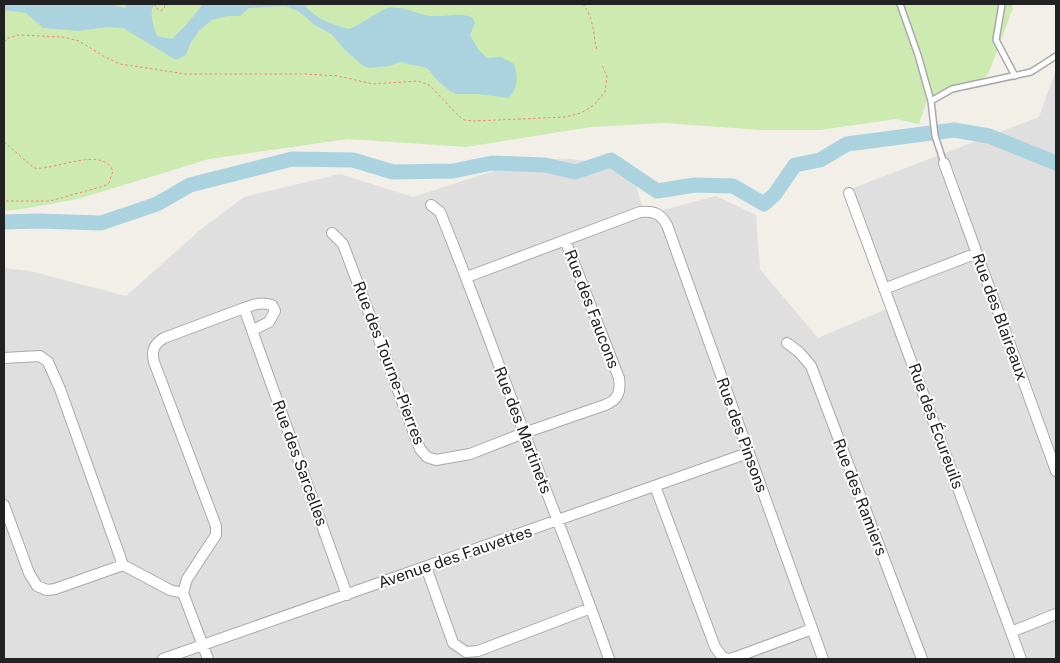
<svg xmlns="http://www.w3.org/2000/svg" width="1060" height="663" viewBox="0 0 1060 663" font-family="'Public Sans',sans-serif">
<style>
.residential{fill:#e0dfdf}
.grass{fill:#cdebb0}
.water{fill:#aad3df}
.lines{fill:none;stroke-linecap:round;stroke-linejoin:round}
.river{stroke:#aad3df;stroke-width:15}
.lane-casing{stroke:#a9a9a9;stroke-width:8}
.street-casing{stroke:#a9a9a9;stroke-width:12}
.path{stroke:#fa8072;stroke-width:1;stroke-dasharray:2.5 2.5;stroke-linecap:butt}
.lane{stroke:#fff;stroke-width:5}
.street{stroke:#fff;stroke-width:10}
.labels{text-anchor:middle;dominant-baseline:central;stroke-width:4;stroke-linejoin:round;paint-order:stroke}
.street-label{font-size:16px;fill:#222;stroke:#fff}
</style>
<rect width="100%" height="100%" fill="#f2efe9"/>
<path class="residential" d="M1056 70V659H4V268L30 271 126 296 200 230 244 197 340 174 413 197 506 167 519 159H571L611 164 628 162 644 211 656 212 716 196 756 215 760 269 818 338 891 307 848 190 1039 117Z"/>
<path class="grass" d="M4 4H1012L1013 8 989 72 982 81 965 86 927 100 919 124 896 119 820 130H761L664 123 591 127 466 147 348 139 209 159 78 199 22 209 4 211Z"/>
<path class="water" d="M4 4H73C86 7 97 2 109 4 115 5 119 7 125 8L128 4H154C149 15 153 25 157 36L172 39 186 25 203 4H304C315 19 333 25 350 29 359 25 381 10 388 8 403 5 419 16 434 16 448 17 456 12 472 17L475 23 470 35 478 49 487 58 501 57 514 64C518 76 518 88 509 98L477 94H456L450 91 438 81 427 68 400 62 390 66 378 67 369 68 362 65 346 51 331 34 315 25 298 11 285 6 249 8 240 16H227L212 20 200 30 191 42 186 55 176 60 123 28 108 27 78 31 43 28 26 13 4 10Z"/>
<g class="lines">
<path class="river" d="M4 222 39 221 101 223 157 204 190 185 292 159 353 160 393 172 453 171 492 163 545 165 575 172 611 160 657 191 695 185 733 186 764 204 775 194 795 165 820 160 847 144 954 130 989 136 1056 163"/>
<g class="lane-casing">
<path id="lane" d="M900 4 918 55 931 101 935 136 944 163
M1002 4 996 40 1015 76
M931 101 952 89 1031 72 1056 56"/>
</g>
<g class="street-casing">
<path id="street" d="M944 163 1056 471
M849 193 1021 659
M431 205 440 212C470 285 496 358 524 432 552 508 583 583 609 659
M332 233 343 244 420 449 427 457 436 460 470 454 524 433 605 405C618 400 621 392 619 378L565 240
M467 277 640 212C654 211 660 213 667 225L823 659
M884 289 977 253
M244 308C255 304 261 302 272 305L275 311 269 322 253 330
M787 343 799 352 811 366 922 659
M4 358 40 356 48 362 60 389 123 565
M655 486 715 647 723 658 730 659 739 656 812 629
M4 505 29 573 37 586 47 590 55 589 123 565 170 590 183 593
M426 567 453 643 466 652 478 651 591 608
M183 593 187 579 216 535V526L154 362C151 351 154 344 164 338L244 308 347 595
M183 593 208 659
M1011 632 1056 614
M163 659 748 453"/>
</g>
<path class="path" d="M155 4V7L160 11 164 9 165 4
M583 4C594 18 593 34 597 51
M4 42 8 38 18 35 63 37 79 41 105 57 120 64 186 74H306L338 76 373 84 418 81 429 85 460 117 464 120 474 121 565 117 581 113 594 105 605 92 607 77 602 65
M4 142 34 168C55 171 102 145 113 171L109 183 104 186 93 189 50 201H4"/>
<use href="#lane" class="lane"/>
<use href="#street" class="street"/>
</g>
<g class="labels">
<g class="street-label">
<text transform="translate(592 309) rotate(69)">Rue des Faucons</text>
<text transform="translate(1000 317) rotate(70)">Rue des Blaireaux</text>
<text transform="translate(389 363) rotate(69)">Rue des Tourne-Pierres</text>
<text transform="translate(936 426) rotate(70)">Rue des Écureuils</text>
<text transform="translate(523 430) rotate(69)">Rue des Martinets</text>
<text transform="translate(742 435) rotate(70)">Rue des Pinsons</text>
<text transform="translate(300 463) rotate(70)">Rue des Sarcelles</text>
<text transform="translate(860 497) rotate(69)">Rue des Ramiers</text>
<text transform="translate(455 557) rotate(-19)">Avenue des Fauvettes</text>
</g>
</g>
<rect width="1060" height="663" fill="none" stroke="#222222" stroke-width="10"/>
</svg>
